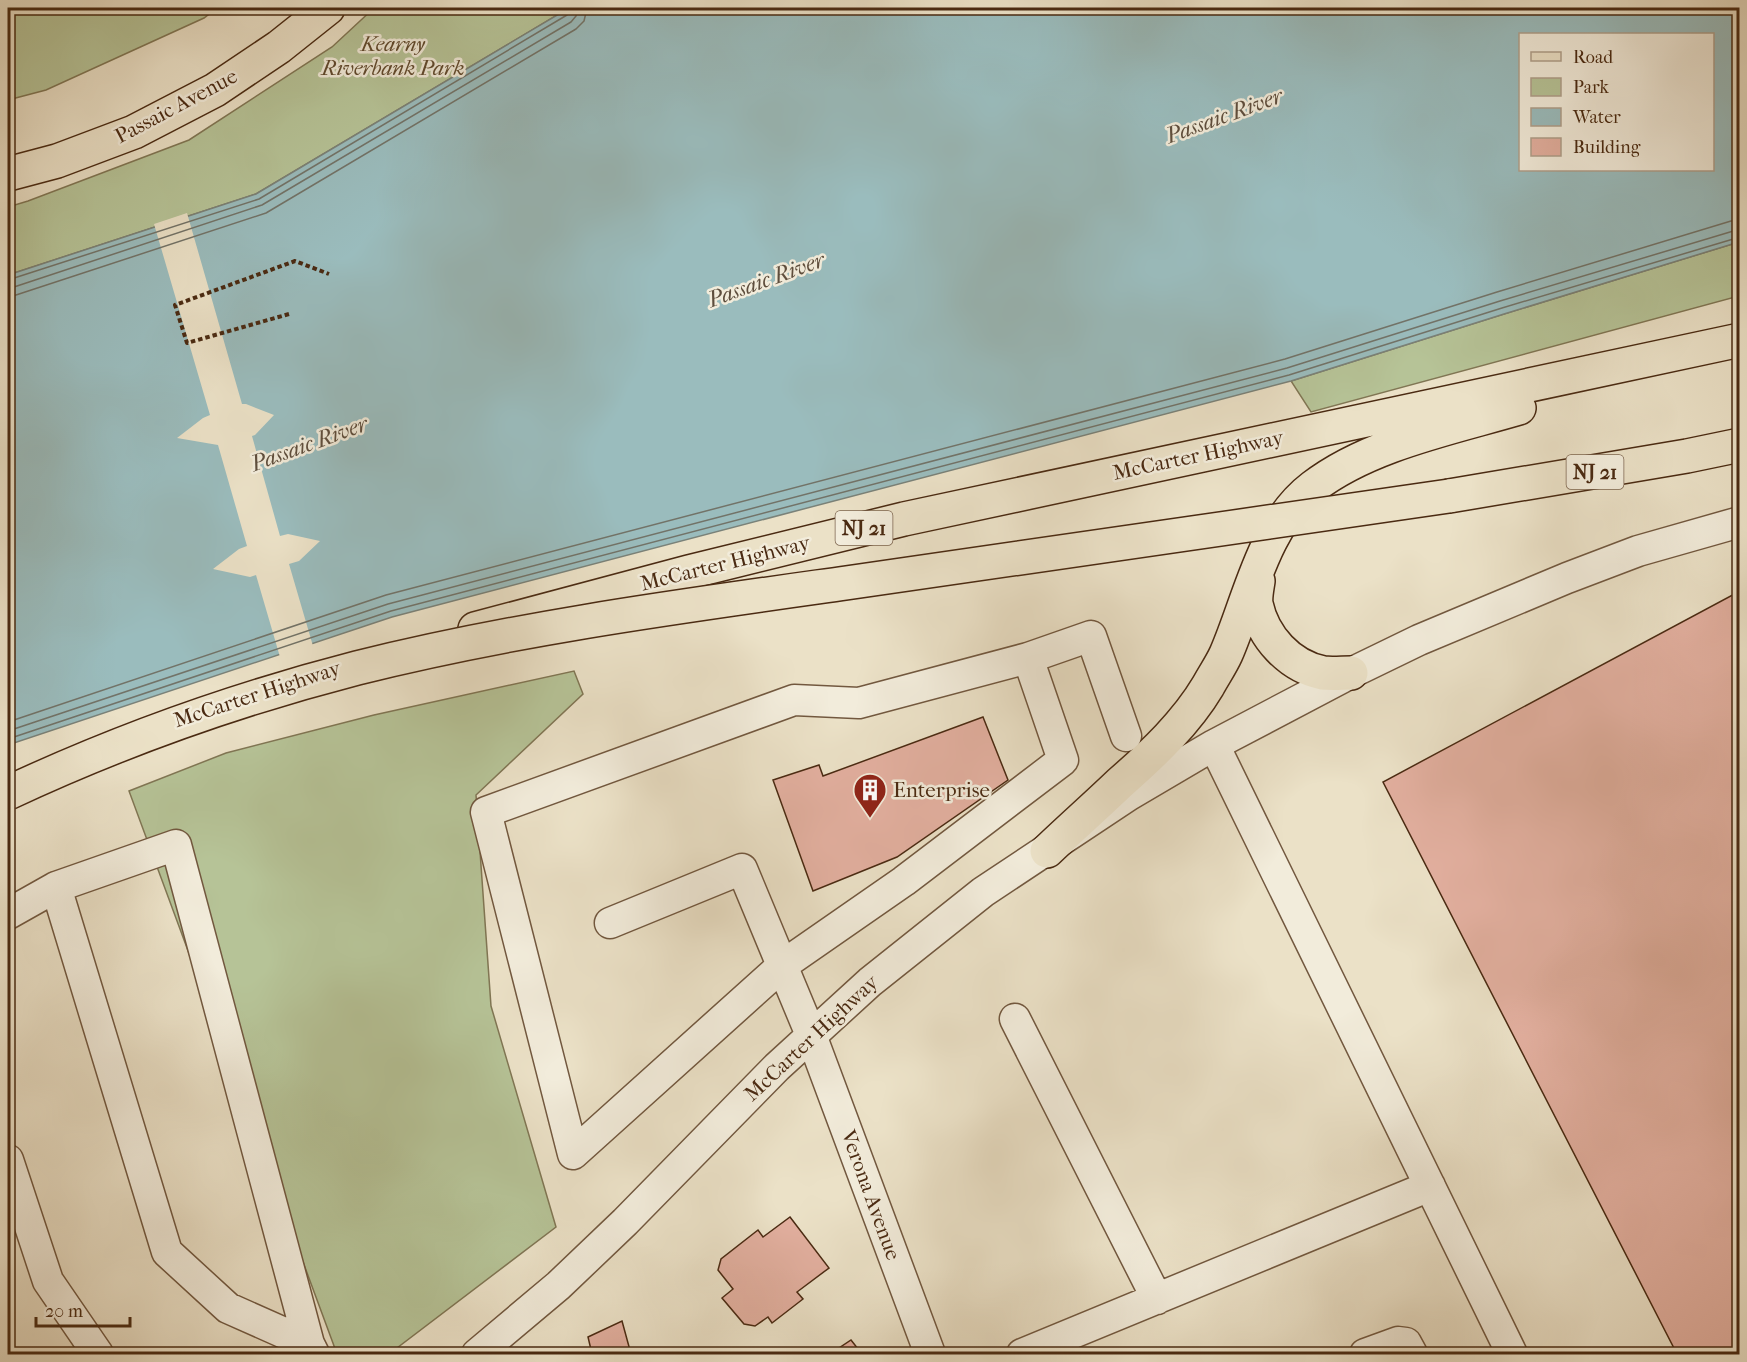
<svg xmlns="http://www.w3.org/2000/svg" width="1747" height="1362" viewBox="0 0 1747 1362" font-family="'IM FELL French Canon',serif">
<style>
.green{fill:#b6c397;stroke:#807654;stroke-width:1.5}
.water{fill:#9abcbd;stroke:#7a8279;stroke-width:1.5;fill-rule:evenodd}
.pier{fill:#ebe1c7}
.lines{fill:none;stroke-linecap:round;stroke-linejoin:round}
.shore{stroke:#727368;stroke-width:1.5}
.building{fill:#e2af9f;stroke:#4a2a12;stroke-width:1.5}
.minor-casing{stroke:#72583f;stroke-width:33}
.major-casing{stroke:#4a2a12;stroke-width:36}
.highway-casing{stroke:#4a2a12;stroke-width:36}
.path{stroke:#4a2a12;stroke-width:4;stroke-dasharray:4.5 3;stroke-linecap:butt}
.minor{stroke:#f2ecdb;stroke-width:30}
.major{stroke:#ebe1c7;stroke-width:33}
.highway{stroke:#ebe1c7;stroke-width:33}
.highway-bridge-casing{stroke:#4a2a12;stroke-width:36;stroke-linecap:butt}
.highway-bridge{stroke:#ebe1c7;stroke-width:33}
.labels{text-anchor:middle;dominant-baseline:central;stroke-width:5;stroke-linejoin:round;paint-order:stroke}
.shield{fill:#f2ecdb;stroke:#7c644e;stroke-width:1.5}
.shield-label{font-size:20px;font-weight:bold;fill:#4a2a12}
.park-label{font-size:21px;font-style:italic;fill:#60492d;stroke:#f2ecdb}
.street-label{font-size:21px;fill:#4a2a12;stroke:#f2ecdb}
.poi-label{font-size:21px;fill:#4a2a12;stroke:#f2ecdb;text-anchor:start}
.water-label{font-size:22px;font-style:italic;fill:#5e4e3d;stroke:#f2ecdb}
</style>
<rect width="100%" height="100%" fill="#ebe1c7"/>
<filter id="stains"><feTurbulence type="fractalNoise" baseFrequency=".00333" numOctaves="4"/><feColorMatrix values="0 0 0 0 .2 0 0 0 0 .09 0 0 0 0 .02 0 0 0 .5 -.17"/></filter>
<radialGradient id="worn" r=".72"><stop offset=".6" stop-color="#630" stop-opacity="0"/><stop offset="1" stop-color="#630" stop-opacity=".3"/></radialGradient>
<path class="green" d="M8 8H217L204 18 46 90 8 100Z
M374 8H569L256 194 8 275V207L28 201 189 140 332 47Z
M1739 242V296L1311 412 1291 381 1504 314Z
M574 671 583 694 476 795 491 1006 556 1227 389 1354H337L129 791 226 753 374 715Z"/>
<path class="water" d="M569 8H1739V242L1504 314 1291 381 392 617 8 745V275L256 194ZM1520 34H1712V170H1520Z"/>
<path class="pier" d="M187 213 242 404H246L274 415 255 435 252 436 280 536 288 534 320 541 299 561 289 564 313 646 280 657 256 575 250 577 213 569 239 549 247 546 218 445 177 438 203 418 210 415 154 224Z"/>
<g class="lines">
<path class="shore" d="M8 280 259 199 567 15 570 12 571 8
M8 287H14L262 205 571 22 576 16 578 8
M8 296 16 295 266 213 576 29 584 21 587 8
M8 722 386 595 1285 359 1497 292 1731 221 1740 220
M8 731 388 604 1287 368 1500 301 1740 229
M8 739 391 611 1289 375 1502 308 1740 237"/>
</g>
<path class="building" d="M1740 591V1354H1677L1383 782Z
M983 717 1008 780 897 857 813 891 773 780 819 765 823 776Z
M790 1217 829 1268 797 1292 803 1299 772 1323 768 1317 755 1326 744 1324 722 1298 733 1289 718 1270 721 1259 758 1230 763 1237Z
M622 1321 631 1354H592L588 1337Z
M851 1340 862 1354H830Z"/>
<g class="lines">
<g class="minor-casing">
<path id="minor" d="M1028 658 859 703 794 700 486 812 573 1154 783 965 904 881 1063 760 1028 658 1091 636 1126 736
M1214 745 1512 1354
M8 914 56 887
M610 923 742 869 811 1035 930 1354
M1015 1019 1157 1299
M8 1160 48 1281 98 1354
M309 1344 228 1308 167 1252 56 887 176 845 309 1344 314 1354
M477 1354 559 1285 625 1222 777 1067 870 982 983 892 1129 795 1214 745 1351 673 1419 640 1567 578 1638 551 1740 522
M1022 1354 1430 1186
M1365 1354 1398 1342 1406 1343 1412 1354"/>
</g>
<g class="major-casing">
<path id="major" d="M8 174 57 161 134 132 215 90 279 47 328 8"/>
</g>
<g class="highway-casing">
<path id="highway" d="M1449 496 1687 456 1740 445
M1258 581C1257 588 1255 597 1256 604 1263 637 1289 666 1323 673 1332 674 1342 673 1351 673
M475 629 689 572 904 519 1740 340
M1047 851C1071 828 1096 806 1120 783 1153 754 1186 723 1208 686 1214 675 1221 665 1226 654 1250 599 1263 525 1313 487 1369 444 1451 428 1519 408"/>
</g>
<path class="path" d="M289 314 187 343 175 305 295 261 329 274"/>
<use href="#minor" class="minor"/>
<use href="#major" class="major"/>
<use href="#highway" class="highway"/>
<g class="highway-bridge-casing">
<path id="highway-bridge" d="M8 793C119 741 237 699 357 668 517 628 682 606 846 583 1047 554 1248 525 1449 496"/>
</g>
<use href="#highway-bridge" class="highway-bridge"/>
</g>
<defs>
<g id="building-pin" transform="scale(1.725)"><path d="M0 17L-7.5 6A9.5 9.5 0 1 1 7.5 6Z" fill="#8f2418" stroke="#f2ecdb"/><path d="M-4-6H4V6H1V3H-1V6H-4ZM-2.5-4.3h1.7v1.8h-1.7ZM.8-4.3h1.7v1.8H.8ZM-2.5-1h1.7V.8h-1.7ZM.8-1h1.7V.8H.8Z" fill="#fff"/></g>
</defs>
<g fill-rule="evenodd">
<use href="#building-pin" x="870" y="790"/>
</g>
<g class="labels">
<g class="shield">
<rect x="1566.5" y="455" width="57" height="34" rx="4.5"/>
<rect x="835.5" y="511" width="57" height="34" rx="4.5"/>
</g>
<g class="shield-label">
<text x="1595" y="472">NJ 21</text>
<text x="864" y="528">NJ 21</text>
</g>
<g class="park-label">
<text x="393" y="44">Kearny<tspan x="393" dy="24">Riverbank Park</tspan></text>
</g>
<g class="street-label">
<text transform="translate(176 106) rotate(-28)">Passaic Avenue</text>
<text transform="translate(1198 455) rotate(-12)">McCarter Highway</text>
<text transform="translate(725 563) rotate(-14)">McCarter Highway</text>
<text transform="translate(257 694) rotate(-18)">McCarter Highway</text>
<text transform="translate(811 1038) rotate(-43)">McCarter Highway</text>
<text transform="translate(871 1195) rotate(70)">Verona Avenue</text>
</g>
<g class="poi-label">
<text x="893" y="790">Enterprise</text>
</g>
<g class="water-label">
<text transform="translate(1224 116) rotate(-20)">Passaic River</text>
<text transform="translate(766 280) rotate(-20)">Passaic River</text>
<text transform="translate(309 444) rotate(-20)">Passaic River</text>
</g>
</g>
<rect width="1747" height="1362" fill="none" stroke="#ebe1c7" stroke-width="30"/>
<rect x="9" y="9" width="1729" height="1344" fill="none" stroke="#4a2a12" stroke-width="3"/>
<rect x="15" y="15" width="1717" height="1332" fill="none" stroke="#4a2a12" stroke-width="1.5"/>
<rect x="1519" y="33" width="195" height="138" fill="#f2ecdb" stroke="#af9e8b" stroke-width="1.5"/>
<rect x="1531" y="52" width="30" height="9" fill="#ebe1c7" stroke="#af9e8b" stroke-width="1.5"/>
<text x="1573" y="63" font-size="18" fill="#4a2a12">Road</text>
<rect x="1531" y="78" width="30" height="18" fill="#b6c397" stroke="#af9e8b" stroke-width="1.5"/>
<text x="1573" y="93" font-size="18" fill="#4a2a12">Park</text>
<rect x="1531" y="108" width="30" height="18" fill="#9abcbd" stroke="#af9e8b" stroke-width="1.5"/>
<text x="1573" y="123" font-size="18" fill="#4a2a12">Water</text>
<rect x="1531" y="138" width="30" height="18" fill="#e2af9f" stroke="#af9e8b" stroke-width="1.5"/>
<text x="1573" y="153" font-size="18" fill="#4a2a12">Building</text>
<path d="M36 1317v9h94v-9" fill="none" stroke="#4a2a12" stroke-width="3"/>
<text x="45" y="1317" font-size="18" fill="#4a2a12" stroke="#f2ecdb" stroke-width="4.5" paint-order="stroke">20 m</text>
<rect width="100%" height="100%" filter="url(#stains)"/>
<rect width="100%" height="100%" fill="url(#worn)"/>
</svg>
